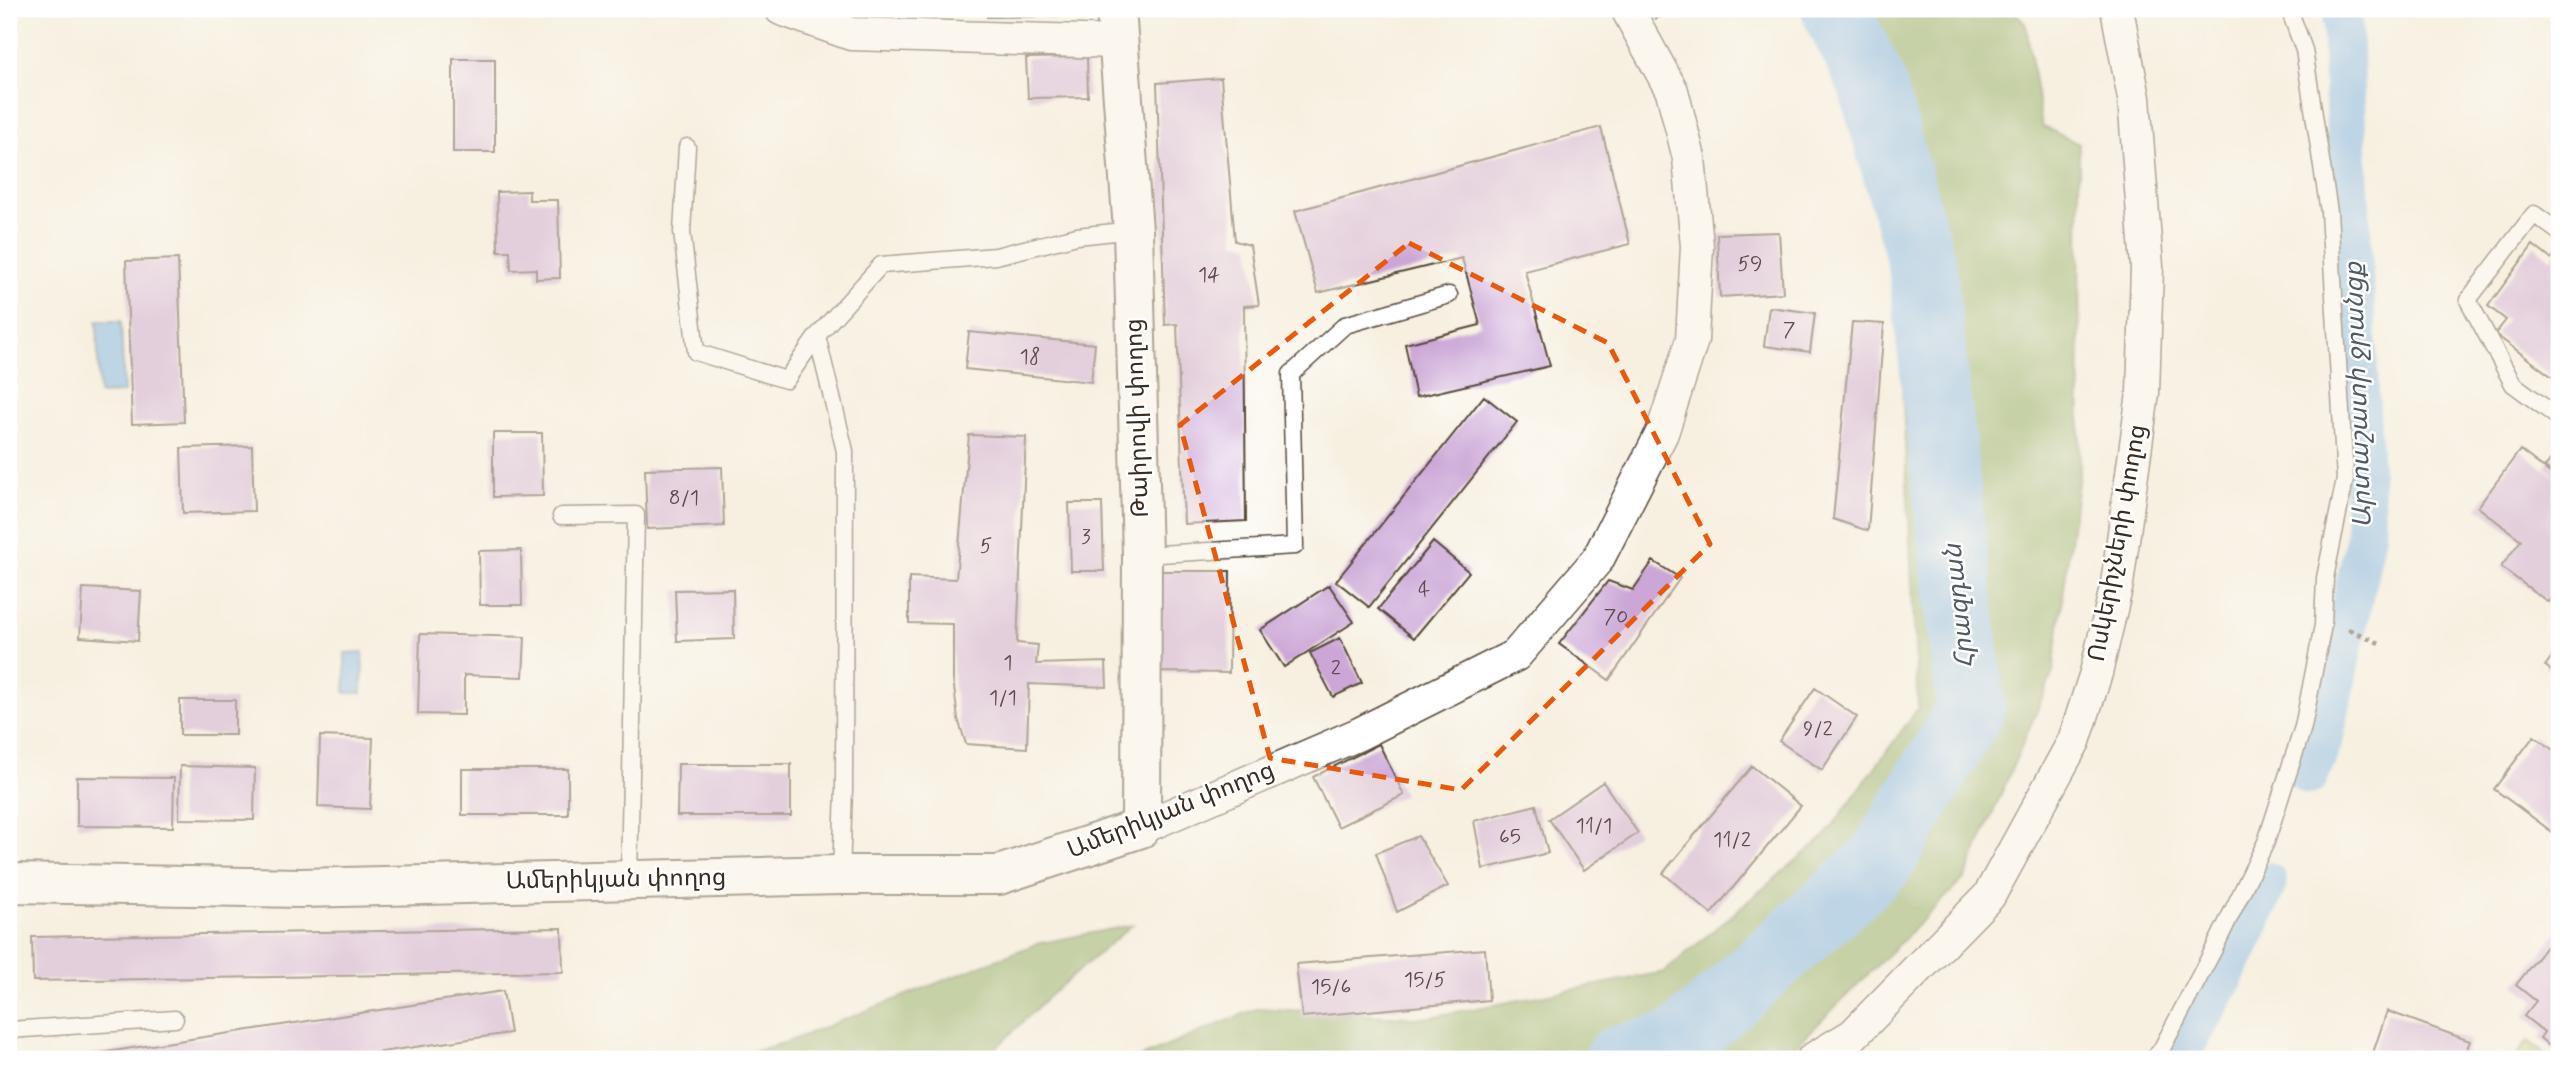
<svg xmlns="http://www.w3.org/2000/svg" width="2568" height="1068" viewBox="0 0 2568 1068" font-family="Mynerve,'Noto Sans Armenian',sans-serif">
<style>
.green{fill:#b2c76c;stroke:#767845;stroke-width:2}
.forest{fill:#8dac60;stroke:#646b3f;stroke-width:2}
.water{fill:#78b3e9;stroke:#5a6e84;stroke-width:2}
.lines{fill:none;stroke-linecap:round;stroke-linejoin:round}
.canal{stroke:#78b3e9;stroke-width:40}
.river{stroke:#78b3e9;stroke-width:68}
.building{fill:#cba6d6}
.lane-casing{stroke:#57483b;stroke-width:19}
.street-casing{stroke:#57483b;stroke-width:35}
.secondary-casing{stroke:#57483b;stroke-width:42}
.path{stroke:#57483b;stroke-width:4.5;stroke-dasharray:5 5;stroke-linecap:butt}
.lane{stroke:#fff;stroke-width:16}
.street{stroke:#fff;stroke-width:32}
.secondary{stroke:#fff;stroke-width:38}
.marked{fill:none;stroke:#e8590c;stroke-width:5;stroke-dasharray:14 9;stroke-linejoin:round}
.labels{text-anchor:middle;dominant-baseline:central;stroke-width:5;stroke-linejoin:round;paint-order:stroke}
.number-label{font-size:21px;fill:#5f494c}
.street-label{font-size:24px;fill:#3b2a1e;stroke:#fff}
.water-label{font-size:26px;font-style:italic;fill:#505a65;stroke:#fff}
</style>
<rect width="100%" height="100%" fill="#fff"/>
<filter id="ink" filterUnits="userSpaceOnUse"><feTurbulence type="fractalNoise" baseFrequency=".0143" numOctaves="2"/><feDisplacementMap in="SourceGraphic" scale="14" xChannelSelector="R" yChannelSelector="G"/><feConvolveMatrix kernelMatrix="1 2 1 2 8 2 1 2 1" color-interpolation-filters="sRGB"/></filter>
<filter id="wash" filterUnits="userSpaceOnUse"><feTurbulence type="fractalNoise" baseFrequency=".00686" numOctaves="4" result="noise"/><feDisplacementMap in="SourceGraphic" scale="28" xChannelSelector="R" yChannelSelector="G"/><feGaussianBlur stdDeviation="1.57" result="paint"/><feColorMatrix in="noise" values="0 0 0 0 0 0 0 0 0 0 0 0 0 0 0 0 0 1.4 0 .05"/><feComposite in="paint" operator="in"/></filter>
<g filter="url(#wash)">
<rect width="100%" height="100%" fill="#f7f0e1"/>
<path class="green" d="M2528 1041 2552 1059H2514Z"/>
<path class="forest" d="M1816 9H2013L2026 25 2042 126 2079 144 2080 467 2053 673 1965 878 1794 1048 1777 1059H1136L1258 1008 1425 1018 1664 972 1825 836 1918 708 1899 323 1858 88Z
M1132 925 1047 998 985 1059H726L787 1042 1036 944Z"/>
<path class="water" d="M97 321H121L124 393 99 394Z
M363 652 362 693H345V653Z"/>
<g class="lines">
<path class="canal" d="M2309 775 2324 737 2366 535 2344 84 2342 9
M2175 1059C2213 1005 2243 944 2267 882"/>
<path class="river" d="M1619 1059 1678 1044 1881 861 1971 709 1922 264 1871 81 1835 9"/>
</g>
<g id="blocks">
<path class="building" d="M987 9H1064V16L987 17Z
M1650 9H1675L1656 19Z
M1087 57 1088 97 1028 98 1026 58Z
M453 59H495V152H453Z
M1221 78 1235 241 1250 245 1259 305 1244 306 1246 521 1184 524 1177 324 1165 325 1157 83Z
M1601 127 1630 244 1525 271 1550 366 1416 397 1405 344 1480 325 1462 258 1318 293 1295 211Z
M529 191V200H558L560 278 536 279V269L511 270 510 251H498L497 192Z
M1779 232 1783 293 1720 297 1717 234Z
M2533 245 2551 259 2559 249V382L2495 334 2506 320 2488 306Z
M178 259 184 422 132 424 126 261Z
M1769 307 1815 313 1810 352 1764 346Z
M1852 322 1884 324 1868 531 1833 519Z
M969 332 1095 344 1091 382 965 369Z
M1484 396 1517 422 1369 607 1336 581Z
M493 433H542L543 496 493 497Z
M969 435 1026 437 1017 643 1038 645 1036 664 1106 662 1107 687 1029 684 1027 748 966 744 958 719 953 679V624L909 623V577L956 579Z
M252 446 254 511 183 513 181 448Z
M2559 448V479L2545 467Z
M2520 450 2559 480V595L2556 592 2548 602 2501 567 2521 540 2478 507Z
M722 467 724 526 647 529 645 469Z
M1069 503H1102L1104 571H1071Z
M1433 542 1469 572 1414 638 1378 609Z
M521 550 522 605H480L479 551Z
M1653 561 1680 578 1609 680 1559 644 1608 581 1633 590Z
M1159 571H1230L1229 673 1160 672Z
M1329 585 1354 622 1284 667 1260 630Z
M83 588 141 591 138 641 80 637Z
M733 589 734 639 677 641 675 590Z
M420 634 525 637 523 677 464 675V715L418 714Z
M1340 638 1362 683 1333 697 1310 653Z
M2559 647V677L2545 666Z
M1815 688 1857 717 1822 770 1779 741Z
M180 700H235V735H180Z
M320 736 373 738 370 809 318 807Z
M2534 736 2559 754V837L2494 789Z
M1379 744 1404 795 1338 827 1313 777Z
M678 764H791V816H677Z
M180 766 255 768 254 820 179 819Z
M1752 766 1801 806 1711 914 1663 873Z
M462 769H568V815H462Z
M77 777 174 778 173 827 77 826Z
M1603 782 1638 833 1584 870 1549 819Z
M1536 805 1548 853 1483 869 1474 821Z
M1418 836 1448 886 1397 912 1376 853Z
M562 928 563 972 33 981 32 937Z
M2559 930V1054L2540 1038 2544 1032 2524 1016 2536 1001 2516 985Z
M1485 949 1489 1000 1302 1017 1296 964Z
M503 991 510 1033 334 1059H61Z
M2387 1011 2470 1041 2463 1059H2371Z"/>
</g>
</g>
<g filter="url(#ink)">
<use href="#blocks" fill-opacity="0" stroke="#57483b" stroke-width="2"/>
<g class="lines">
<g class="lane-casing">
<path id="lane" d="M687 147 682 232 696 352 786 380 817 336
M2559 232 2534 214 2468 300 2513 384 2559 418
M561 516 636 515 629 880
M1142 555 1295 546 1291 374 1345 325 1449 295
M841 875 844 789 845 451 817 336 881 265 996 256 1077 236 1133 230
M9 1030 175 1019
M2153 1059 2161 1050 2215 947 2266 842 2303 727 2323 625 2325 578 2345 479 2329 212 2304 50 2289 9"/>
</g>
<g class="street-casing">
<path id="street" d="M781 9 851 34 1117 42
M1141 828 1359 734 1516 655 1598 559 1662 433 1692 340 1697 246 1689 158 1672 91 1627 9
M1813 1059 1853 1035 1989 896 2074 741 2096 673 2117 584 2143 393 2147 267 2134 98 2117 9"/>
</g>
<g class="secondary-casing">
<path id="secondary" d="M9 883 301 888 841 875H999L1141 828 1142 555 1133 230 1116 9"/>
</g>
<path class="path" d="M2348 629 2379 643"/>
<use href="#lane" class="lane"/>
<use href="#street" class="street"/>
<use href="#secondary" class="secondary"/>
</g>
</g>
<path d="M0 0H2568V1068H0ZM1409 243 1608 343 1710 544 1461 790 1270 758 1180 425Z" fill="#f7f0e1" fill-opacity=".55" fill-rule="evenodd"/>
<path class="marked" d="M1409 243 1608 343 1710 544 1461 790 1270 758 1180 425Z"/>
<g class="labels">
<g class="number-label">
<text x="1750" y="264">59</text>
<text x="1209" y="275">14</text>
<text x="1789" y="330">7</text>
<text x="1030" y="357">18</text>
<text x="684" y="498">8/1</text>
<text x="1086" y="537">3</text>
<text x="986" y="546">5</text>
<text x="1424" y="590">4</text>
<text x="1616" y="617">70</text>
<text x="1008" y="663">1</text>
<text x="1336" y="668">2</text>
<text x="1003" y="698">1/1</text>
<text x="1818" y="729">9/2</text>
<text x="1594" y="826">11/1</text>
<text x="1510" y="837">65</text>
<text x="1732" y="840">11/2</text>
<text x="1425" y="980">15/5</text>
<text x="1331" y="987">15/6</text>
</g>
<g class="street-label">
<text transform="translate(1138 418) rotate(-92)">Թաիրովի փողոց</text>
<text transform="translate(2118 543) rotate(-80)">Ոսկերիչների փողոց</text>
<text transform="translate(1171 811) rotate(-22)">Ամերիկյան փողոց</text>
<text transform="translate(616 880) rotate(-1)">Ամերիկյան փողոց</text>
</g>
<g class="water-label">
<text transform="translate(2359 395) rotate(-92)">Արտաշատի ջրանցք</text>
<text transform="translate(1960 606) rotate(-96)">Հրազդան</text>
</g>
</g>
<rect width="2568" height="1068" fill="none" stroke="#fff" stroke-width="35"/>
</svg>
